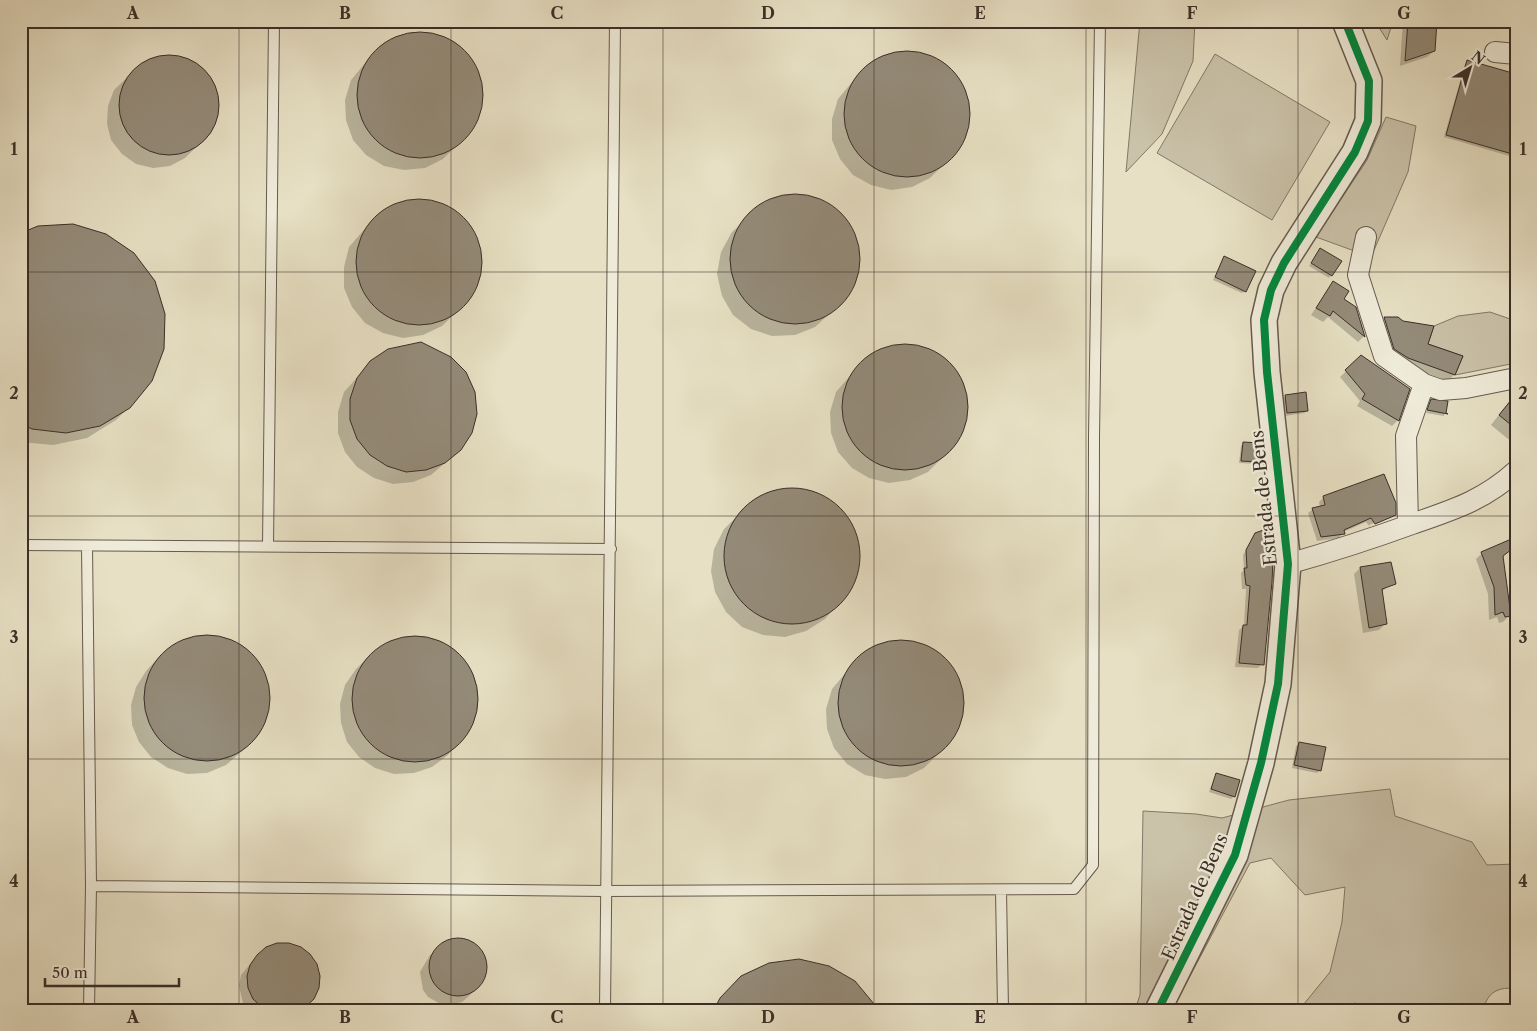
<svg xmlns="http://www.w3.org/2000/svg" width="1537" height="1031" viewBox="0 0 1537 1031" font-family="'Libre Caslon Text',serif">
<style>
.green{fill:#cac2a9;stroke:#827868}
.shadow{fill:#0003}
.building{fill:#948b79;stroke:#3b2e28}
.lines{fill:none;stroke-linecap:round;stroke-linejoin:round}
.service-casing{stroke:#665a4f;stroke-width:12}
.minor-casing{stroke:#665a4f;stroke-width:22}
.tertiary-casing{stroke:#665a4f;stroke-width:28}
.service{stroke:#efebd9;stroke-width:10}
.minor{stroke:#efebd9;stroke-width:20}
.tertiary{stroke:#efebd9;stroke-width:25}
.cycleway-casing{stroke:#efebd9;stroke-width:11}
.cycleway{stroke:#00873e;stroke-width:8}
.grid{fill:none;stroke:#3b2e28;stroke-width:1;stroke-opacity:0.55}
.labels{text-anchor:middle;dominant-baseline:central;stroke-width:4.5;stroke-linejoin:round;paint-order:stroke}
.street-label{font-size:18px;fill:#3b2e28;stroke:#efebd9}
.neatline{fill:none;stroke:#3b2e28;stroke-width:2}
.grid-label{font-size:16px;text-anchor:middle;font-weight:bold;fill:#3b2e28}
</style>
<rect width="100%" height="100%" fill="#e7e0c4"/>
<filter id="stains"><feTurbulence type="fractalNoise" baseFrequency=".004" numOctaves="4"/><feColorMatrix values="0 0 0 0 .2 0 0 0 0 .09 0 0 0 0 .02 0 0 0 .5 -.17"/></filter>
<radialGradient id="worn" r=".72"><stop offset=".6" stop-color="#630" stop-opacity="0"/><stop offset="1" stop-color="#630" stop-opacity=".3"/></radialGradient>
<path class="green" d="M1140 21H1195L1193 61 1162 134 1126 172Z
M1375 21H1393L1387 40Z
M1215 54 1330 122 1272 220 1157 153Z
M1386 117 1416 126 1408 172 1371 257 1316 237 1367 160Z
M1490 312 1516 321V363L1455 375 1463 356 1428 344 1434 326 1458 316Z
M1390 789 1395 816 1472 842 1487 865 1516 864V989C1500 986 1486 992 1484 1010H1368L1355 1003 1339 1010H1299L1330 972 1342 922 1345 887 1305 895 1271 858 1250 863 1172 1010H1135L1140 995 1143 811 1196 814 1222 818 1289 800Z"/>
<path class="shadow" d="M1403 21H1436L1434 51 1427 57 1400 66Z
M413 32 433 33 453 41 468 54 479 72 483 92 480 113 471 131 443 159 425 168 404 170 384 166 366 155 353 140 346 120 345 100 351 80 376 50 393 38Z
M900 52 920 53 939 60 955 74 966 91 970 112 967 132 958 150 930 178 912 187 891 190 871 185 853 175 840 159 832 140V119L838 99 863 69 880 58Z
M172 55 189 59 204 69 214 83 219 100 218 117 211 133 185 158 170 166 153 168 136 164 122 154 111 140 107 124 108 106 114 90 140 65 155 57Z
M1467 61 1516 75V158L1444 137 1465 64Z
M805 195 826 202 843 217 855 236 859 258 856 280 846 299 815 327 795 335 772 336 751 329 733 315 722 296 717 274 721 252 732 232 762 204 782 196Z
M411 200 432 201 451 208 467 222 477 239 482 260 479 280 470 299 442 326 423 335 403 338 383 333 365 323 352 307 344 288V267L349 247 375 217 392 205Z
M21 234 129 407 116 420 87 438 53 445 21 442Z
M1320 249 1331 275 1329 278 1309 266Z
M1225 257 1245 291 1242 293 1213 280Z
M1333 283 1343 299 1354 307 1364 336 1358 342 1328 317 1323 322 1311 315Z
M1385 318 1427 345 1454 375 1448 381 1402 364 1388 355 1379 324Z
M898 345 918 346 938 353 953 367 964 385 968 405 965 425 956 444 928 472 910 480 889 483 869 478 852 468 838 452 831 433 830 412 836 392 861 363 878 351Z
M1361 357 1398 420 1392 426 1357 406 1360 401 1340 377Z
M371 362 460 450 431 475 413 482 393 484 374 478 357 467 345 452 338 433V412L344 392Z
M1516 393V440L1513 443 1491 425Z
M1286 396 1307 411 1304 413 1285 416 1283 398Z
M1432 400 1447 402 1444 416 1426 413Z
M1244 443 1259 461 1257 464 1239 463 1241 446Z
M796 489 818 494 836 506 850 523 858 544V566L852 588 825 619 806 631 785 637 763 635 742 627 726 612 715 592 711 571 714 549 724 529 754 500 774 491Z
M1324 497 1395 515 1369 525 1370 527 1366 522 1343 532 1339 538 1317 541 1308 513 1313 509 1320 507 1319 502Z
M1256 534 1262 664 1258 668 1235 667 1239 630 1244 626 1246 589H1242L1241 573 1244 570 1243 555Z
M1482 553 1510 615 1503 622 1499 623 1497 617 1489 620 1488 594 1476 559Z
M1360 568 1394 583 1381 592 1385 624 1379 630 1363 633 1354 574Z
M210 635 228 640 245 649 259 664 267 682 269 702 265 722 254 739 241 752 226 765 207 773 187 774 168 768 151 757 139 742 132 725 131 705 136 687 146 671 159 657 173 645 191 637Z
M423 636 442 642 458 653 470 669 477 687 478 707 472 725 448 755 432 767 414 773 394 774 375 768 359 757 347 742 341 723 340 704 345 685 356 669 370 655 385 644 404 637Z
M894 641 914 642 934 650 949 663 960 681 964 701 961 722 952 740 924 768 906 777 885 779 865 775 847 764 834 748 827 729 826 709 832 689 857 659 874 647Z
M1299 744 1320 770 1317 773 1292 768 1296 746Z
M1216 774 1234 796 1231 799 1209 792Z
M458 939 475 944 486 960 487 970 479 986 469 996 462 1002 444 1006 428 997 423 990 420 972 430 955 440 946Z
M258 955 302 1010 244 1008 239 986 241 975Z
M742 977 875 1010H710Z"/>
<path class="building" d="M1408 21H1437L1435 51 1405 61Z
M357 95a63 63 0 1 1 126 0a63 63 0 1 1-126 0Z
M844 114a63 63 0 1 1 126 0a63 63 0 1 1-126 0Z
M119 105a50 50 0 1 1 100 0a50 50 0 1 1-100 0Z
M1467 60 1516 74V155L1446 135Z
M730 259a65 65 0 1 1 130 0a65 65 0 1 1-130 0Z
M356 262a63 63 0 1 1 126 0a63 63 0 1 1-126 0Z
M73 224 106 234 134 253 155 281 165 314 164 349 152 381 130 408 100 426 66 433 32 429 21 424V233L38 226Z
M1320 248 1342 261 1332 276 1311 263Z
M1224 256 1256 271 1246 292 1215 277Z
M1333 281 1349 291 1344 299 1356 307 1365 337 1333 311 1330 316 1316 308Z
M1384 317H1398L1403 321 1434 326 1428 344 1463 356 1455 375 1408 358 1394 349Z
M421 342 451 357 466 372 475 392 477 414 472 433 461 450 445 463 426 470 406 472 387 466 370 455 357 439 350 420V399L357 378 370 361 388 349Z
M842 407a63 63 0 1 1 126 0a63 63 0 1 1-126 0Z
M1361 355 1410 389 1399 421 1362 399 1365 394 1345 370Z
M1306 392 1308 411 1287 413 1285 395Z
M1516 394V429L1499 415Z
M1431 399 1448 401 1446 413 1448 414 1427 410Z
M1243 442 1260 443 1261 462 1241 461Z
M1384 474 1396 503V515L1375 524 1371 518 1344 530 1345 534 1321 537 1312 508 1325 505 1323 496Z
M724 556a68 68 0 1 1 136 0a68 68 0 1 1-136 0Z
M1269 528 1273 560 1272 582 1264 665 1239 663 1243 625H1247L1250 586 1246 585 1244 568H1247L1246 550 1255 533Z
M1516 537V546L1503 556 1511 616 1505 617 1503 612 1495 615 1494 587 1481 552Z
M1391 562 1396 584 1382 589 1387 624 1369 628 1360 567Z
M144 698a63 63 0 1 1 126 0a63 63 0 1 1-126 0Z
M352 699a63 63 0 1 1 126 0a63 63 0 1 1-126 0Z
M838 703a63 63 0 1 1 126 0a63 63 0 1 1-126 0Z
M1299 742 1326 747 1321 771 1294 765Z
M1216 773 1240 780 1235 797 1211 789Z
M429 967a29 29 0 1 1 58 0a29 29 0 1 1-58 0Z
M277 943H289L301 947 310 954 317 964 320 976 319 988 314 999 302 1010H265L253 999 248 988 247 976 250 965 257 955 266 947Z
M799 959 829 966 855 981 879 1010H714L720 998 741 976 769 963Z"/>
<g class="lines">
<g class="service-casing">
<path id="service" d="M21 545 611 549
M87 546 91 886 89 1010
M268 546 274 21
M91 886 605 891 1074 889 1093 865 1094 437 1100 21
M1001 890 1003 1010
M605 1010 615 21"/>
</g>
<g class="minor-casing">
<path id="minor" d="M1495 52 1516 54
M1366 237 1358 275 1384 356 1424 384 1441 390 1466 388 1516 378
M1408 525 1406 436 1424 384
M1288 564C1330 552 1371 539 1412 524 1452 510 1483 501 1516 471"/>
</g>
<g class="tertiary-casing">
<path id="tertiary" d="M1158 1010 1235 855 1261 763 1278 684 1288 564 1267 372 1264 320 1271 290 1284 263 1355 152 1368 121 1369 81 1345 21"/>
</g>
<use href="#service" class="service"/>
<use href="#minor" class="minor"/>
<use href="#tertiary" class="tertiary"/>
<g class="cycleway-casing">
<path id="cycleway" d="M1158 1010 1235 855 1261 763 1278 684 1288 564 1267 372 1264 320 1271 290 1284 263 1355 152 1368 121 1369 81 1345 21"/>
</g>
<use href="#cycleway" class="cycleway"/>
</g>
<path class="grid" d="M239 21V1010M451 21V1010M663 21V1010M874 21V1010M1086 21V1010M1298 21V1010M21 272H1516M21 516H1516M21 759H1516"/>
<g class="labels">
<g class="street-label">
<text transform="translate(1264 498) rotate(-96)">Estrada de Bens</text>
<text transform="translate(1195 897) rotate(-66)">Estrada de Bens</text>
</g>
</g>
<rect width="1537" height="1031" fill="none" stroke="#e7e0c4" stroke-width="55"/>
<g transform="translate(1470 68) rotate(38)" stroke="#efebd9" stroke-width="4" paint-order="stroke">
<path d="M0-4L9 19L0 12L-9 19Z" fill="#3b2e28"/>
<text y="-8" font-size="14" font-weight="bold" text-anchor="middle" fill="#3b2e28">N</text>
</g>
<path d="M45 978v8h134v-8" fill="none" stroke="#3b2e28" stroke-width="2.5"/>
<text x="52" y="978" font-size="15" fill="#3b2e28" stroke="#efebd9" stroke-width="4" paint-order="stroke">50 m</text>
<rect x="28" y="28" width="1482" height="976" class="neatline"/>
<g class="grid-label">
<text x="133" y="19">A</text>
<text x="345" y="19">B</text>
<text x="557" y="19">C</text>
<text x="768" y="19">D</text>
<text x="980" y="19">E</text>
<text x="1192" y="19">F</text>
<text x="1404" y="19">G</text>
<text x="14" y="155">1</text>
<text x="1523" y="155">1</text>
<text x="14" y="399">2</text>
<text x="1523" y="399">2</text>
<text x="14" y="643">3</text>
<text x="1523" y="643">3</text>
<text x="14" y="887">4</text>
<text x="1523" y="887">4</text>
<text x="133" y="1023">A</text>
<text x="345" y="1023">B</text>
<text x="557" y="1023">C</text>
<text x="768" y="1023">D</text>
<text x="980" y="1023">E</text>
<text x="1192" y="1023">F</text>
<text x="1404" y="1023">G</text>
</g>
<rect width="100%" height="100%" filter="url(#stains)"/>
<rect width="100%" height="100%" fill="url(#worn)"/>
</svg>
